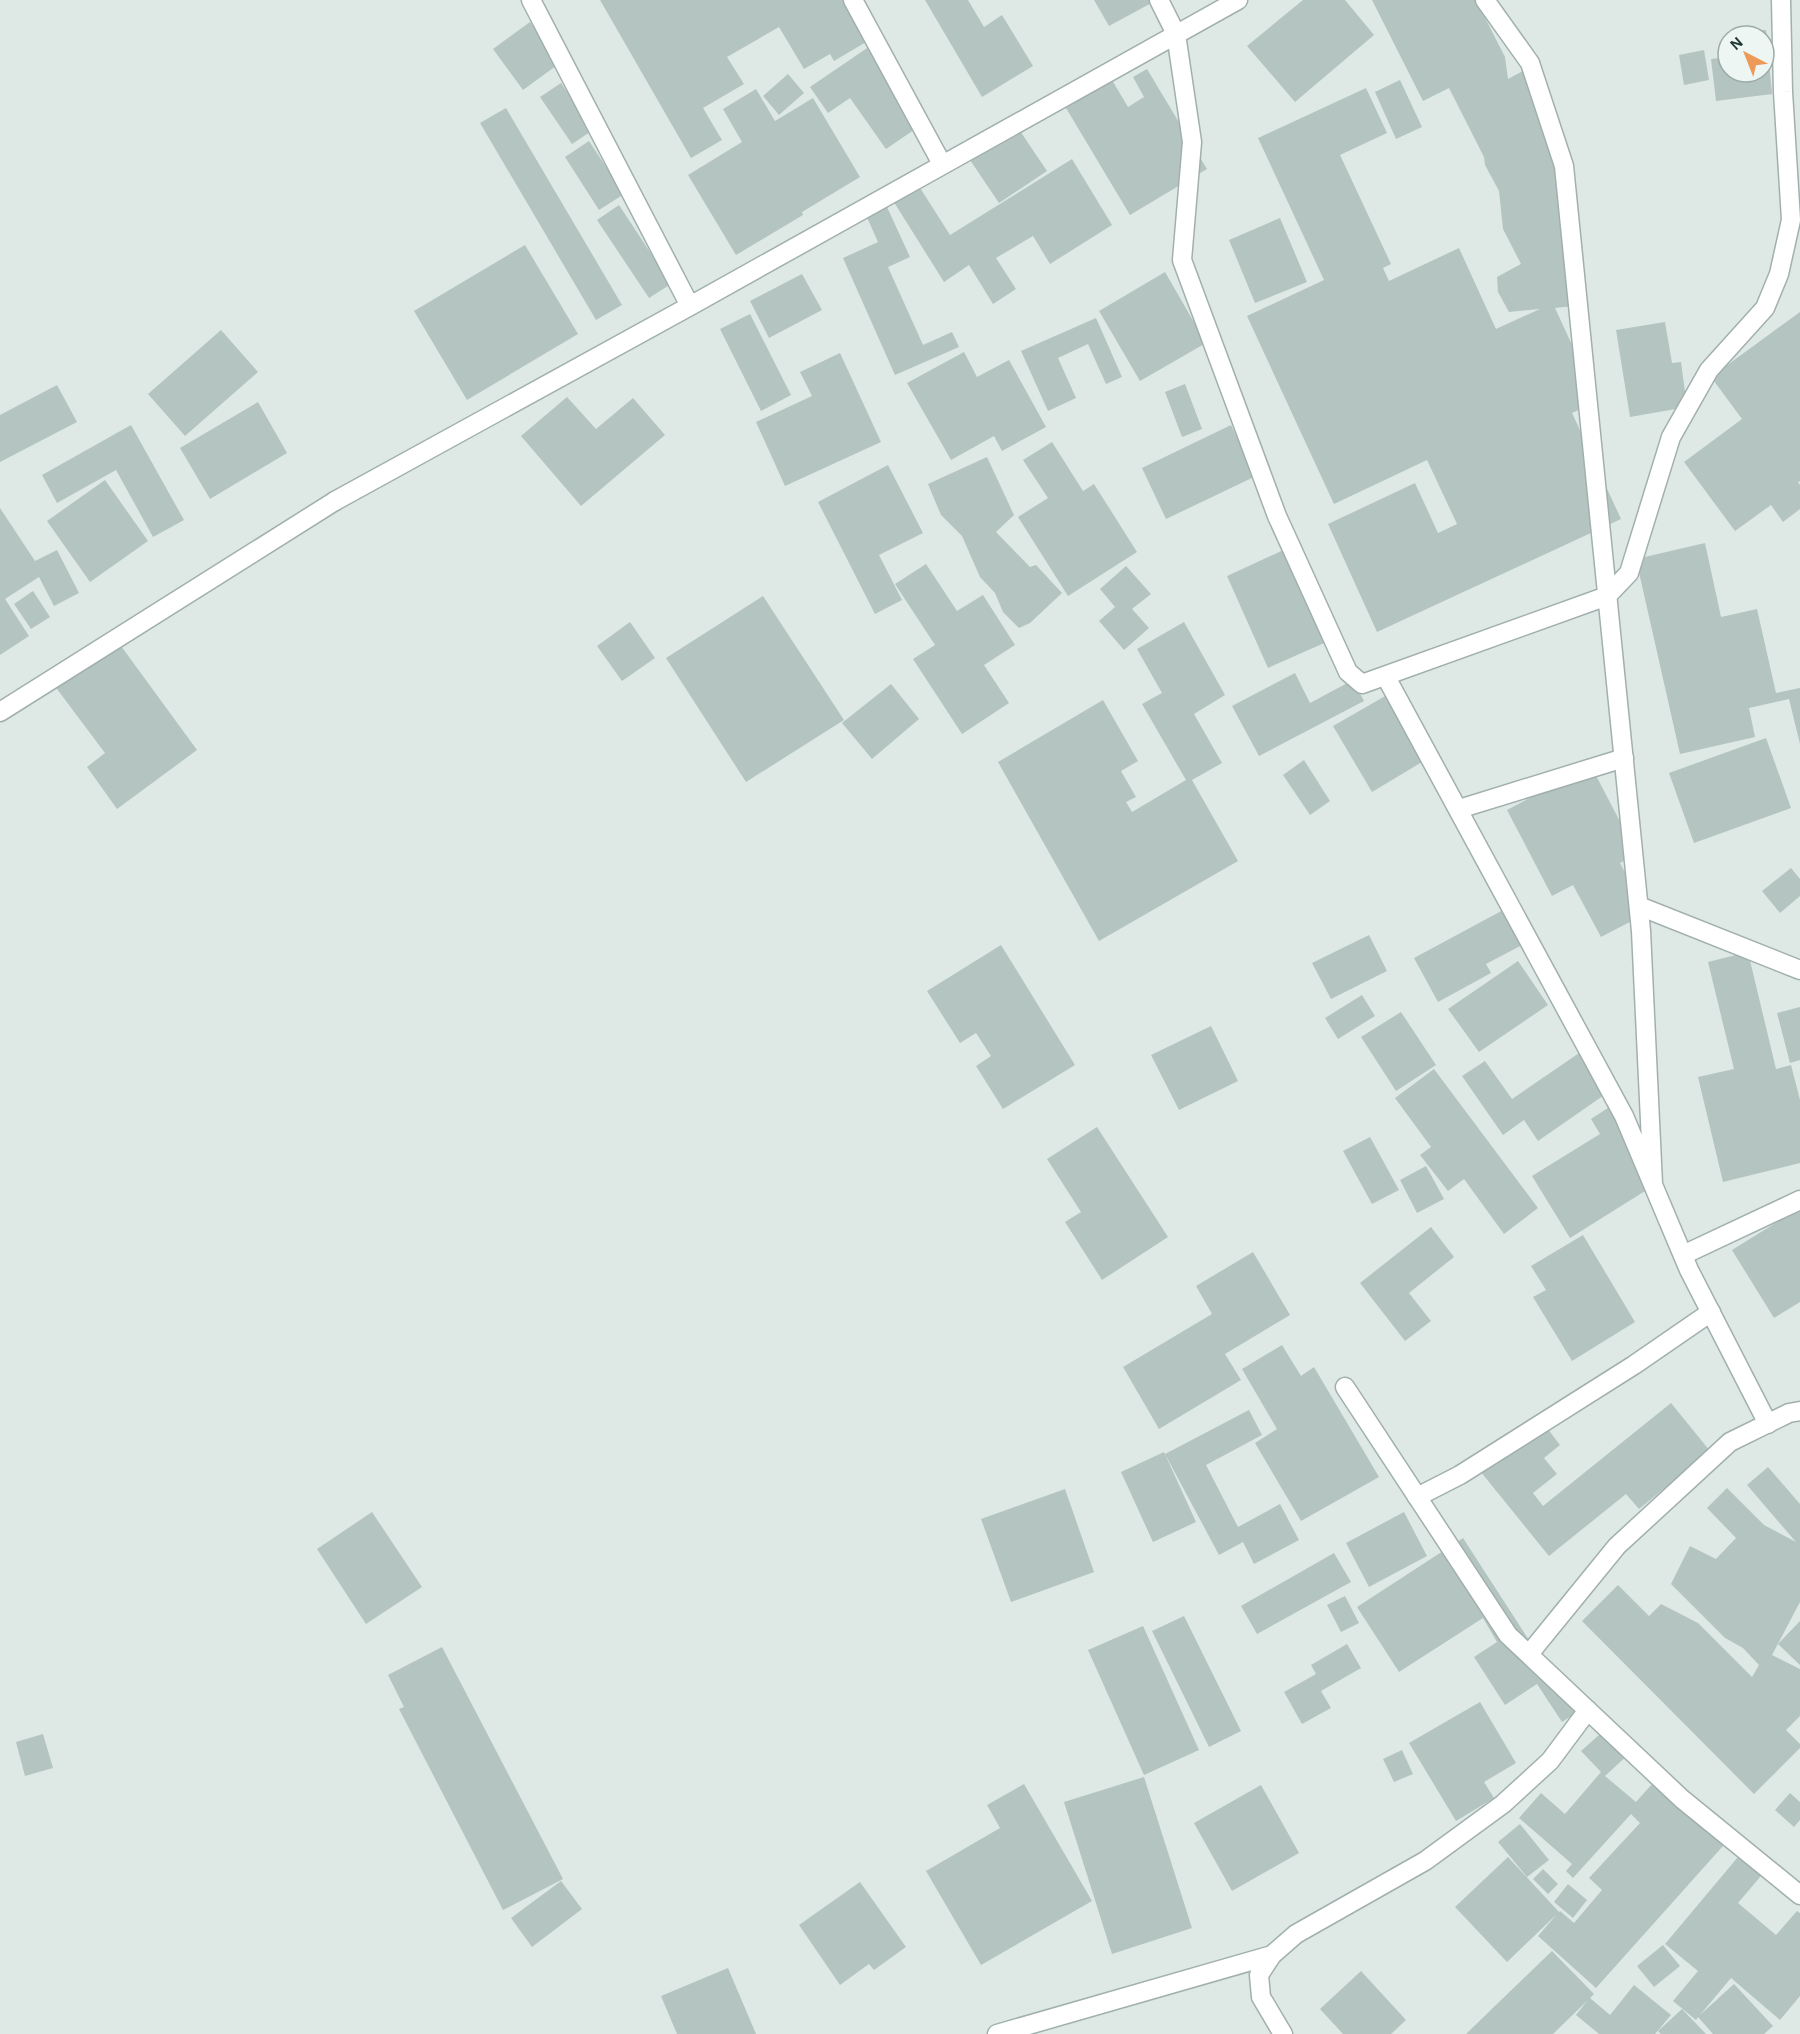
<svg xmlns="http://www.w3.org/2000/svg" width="1800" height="2034" viewBox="0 0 1800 2034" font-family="'Alegreya Sans',sans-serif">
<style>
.building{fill:#b4c4c0}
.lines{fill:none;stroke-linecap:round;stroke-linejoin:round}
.lane-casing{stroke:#a1b0ae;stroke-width:21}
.street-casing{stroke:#a1b0ae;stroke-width:21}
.lane{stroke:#fff;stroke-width:18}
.street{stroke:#fff;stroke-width:18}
</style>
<rect width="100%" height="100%" fill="#dee9e6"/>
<path class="building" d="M600 0H858L878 35 834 61 830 54 804 69 779 27 727 57 744 84 703 108 722 140 691 158Z
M925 0H968L984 27 1002 15 1033 66 982 97Z
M1094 0H1157L1109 26Z
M1303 0H1345L1374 35 1295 102 1247 46Z
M1372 0H1476L1505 57 1508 79 1530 67 1555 115 1574 306 1555 308 1598 401 1572 413 1621 519 1377 632 1328 524 1415 483 1438 533 1457 524 1427 460 1334 504 1247 316 1324 280 1258 138 1366 88 1387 133 1340 155 1391 264 1383 268 1389 281 1459 248 1496 329 1540 309 1509 312 1498 292 1497 277 1521 264 1503 229 1499 191 1485 165 1484 157 1449 88 1423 101Z
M530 22 560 63 523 90 493 49Z
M1766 30 1772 94 1716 101 1711 59 1728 57V72H1764V36H1733L1732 33Z
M873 44 927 121 886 149 850 98 828 113 810 87Z
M1704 50 1709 80 1684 85 1679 55Z
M1147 69 1207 169 1130 215 1066 108 1112 80 1128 107 1144 97 1133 77Z
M788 74 804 93 779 115 763 96Z
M1400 80 1422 127 1396 139 1375 92Z
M561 83 593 130 572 144 540 97Z
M756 89 775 121 813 98 860 177 802 212 803 215 736 255 688 175 742 142 723 109Z
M506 108 622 305 596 320 480 123Z
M1018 128 1047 171 999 203 970 160Z
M589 141 624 194 599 210 565 157Z
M1072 159 1112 225 1050 264 1033 236 996 258 1016 289 993 304 969 265 944 282 892 199 917 183 950 235Z
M881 194 910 257 888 267 923 345 952 332 959 347 895 375 843 258 878 242 861 204Z
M619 205 671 284 649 298 597 220Z
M1280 218 1307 282 1255 303 1229 240Z
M525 245 578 334 467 400 414 311Z
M1165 272 1206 343 1140 381 1099 311Z
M802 274 822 310 769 338 750 301Z
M1800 312V481L1798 482 1800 485V509L1783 522 1771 505 1735 531 1684 462 1742 419 1711 377Z
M750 314 791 395 761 411 720 329Z
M1096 318 1122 377 1106 384 1088 344 1058 358 1076 398 1048 411 1021 351Z
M1665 322 1672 363 1681 362 1687 407 1630 417 1616 330Z
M221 330 258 372 185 436 148 394Z
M964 352 977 377 1009 360 1046 427 1002 451 994 436 951 460 907 383Z
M840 353 881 442 785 486 756 422 812 396 800 372Z
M1185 384 1202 429 1182 437 1165 392Z
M57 385 77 422 0 462V415Z
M567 397 596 429 633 398 665 435 581 506 521 436Z
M258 402 287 453 210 499 180 448Z
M131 425 184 520 153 537 116 470 57 503 42 475Z
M1231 425 1256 476 1166 519 1142 468Z
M1052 442 1083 491 1094 484 1137 552 1068 596 1018 517 1048 498 1023 460Z
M987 457 1014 515 996 532 1030 567 1036 565 1062 593 1030 623 1019 628 1003 612 995 593 980 577 962 536 941 515 928 484Z
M888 465 923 533 879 555 902 600 875 614 818 502Z
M105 480 148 541 90 582 47 521Z
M0 508 35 561 57 550 79 593 54 606 39 577 5 599 29 636 0 655Z
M1705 543 1721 617 1757 609 1776 693 1800 688V744L1789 699 1749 708 1755 737 1680 754 1636 559Z
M1290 547 1331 640 1268 668 1227 576Z
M926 564 957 611 983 595 1015 645 984 665 1009 703 962 734 913 659 935 645 895 584Z
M1126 566 1151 594 1132 609 1149 628 1124 650 1099 621 1115 607 1100 589Z
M33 591 50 617 31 629 14 604Z
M763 596 844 720 746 782 666 658Z
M630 622 655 658 622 681 597 646Z
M1184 622 1225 695 1194 714 1222 763 1192 780 1238 861 1099 941 998 762 1103 700 1138 761 1121 771 1136 797 1126 802 1132 812 1186 780 1142 704 1162 693 1137 649Z
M113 635 197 750 117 809 87 767 105 753 51 681Z
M1295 673 1310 703 1353 680 1364 701 1259 756 1232 706Z
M891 684 919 719 872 759 842 723Z
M1394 691 1432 756 1372 792 1333 726Z
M1766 738 1791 808 1694 843 1669 773Z
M1304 760 1330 801 1310 815 1283 775Z
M1591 766 1637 854 1620 863 1647 913 1601 937 1573 885 1552 896 1507 810Z
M1791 868 1800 879V896L1780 913 1762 891Z
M1505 909 1524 944 1486 964 1491 973 1438 1002 1414 958Z
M1369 935 1387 971 1331 999 1312 963Z
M1001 945 1075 1065 1003 1109 976 1066 991 1056 976 1033 960 1043 927 991Z
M1748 952 1776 1069 1791 1065 1800 1100V1163L1723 1182 1698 1077 1734 1069 1708 962Z
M1518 961 1548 1005 1479 1052 1448 1009Z
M1362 995 1375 1016 1338 1039 1325 1018Z
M1800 1007V1060L1790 1063 1777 1013Z
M1401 1012 1436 1065 1396 1091 1361 1037Z
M1211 1026 1238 1081 1179 1110 1151 1055Z
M1582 1051 1610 1091 1538 1141 1524 1120 1503 1135 1462 1076 1485 1061 1512 1099Z
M1434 1069 1538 1208 1504 1234 1464 1179 1448 1191 1420 1155 1431 1147 1395 1098Z
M1614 1104 1661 1181 1570 1238 1532 1176 1600 1134 1591 1119Z
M1097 1127 1168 1237 1102 1280 1065 1222 1081 1212 1047 1159Z
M1370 1137 1399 1190 1372 1204 1343 1151Z
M1426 1166 1444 1199 1417 1213 1400 1180Z
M1800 1208V1302L1774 1318 1732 1250Z
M1431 1227 1454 1257 1409 1293 1431 1321 1405 1341 1360 1283Z
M1583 1235 1635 1322 1572 1361 1533 1297 1546 1290 1531 1266Z
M1253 1252 1290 1315 1225 1354 1241 1380 1159 1429 1123 1367 1212 1314 1196 1286Z
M1282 1345 1301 1376 1314 1367 1379 1477 1301 1521 1255 1443 1277 1429 1242 1369Z
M1671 1403 1710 1451 1639 1509 1626 1494 1549 1556 1476 1466 1538 1416 1560 1445 1544 1458 1557 1474 1533 1493 1543 1506Z
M1249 1410 1262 1435 1206 1465 1238 1527 1280 1504 1299 1540 1254 1564 1243 1542 1219 1555 1165 1454Z
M1164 1452 1196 1522 1153 1542 1121 1472Z
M1768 1467 1800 1504V1602L1772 1655 1800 1669V1716L1786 1730 1800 1744V1748L1754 1794 1582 1621 1618 1585 1649 1616 1661 1604 1698 1623 1752 1677 1759 1665 1743 1648 1725 1638 1671 1584 1690 1546 1716 1559 1736 1538 1707 1508 1727 1488 1764 1525 1796 1542 1747 1485Z
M1065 1489 1094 1572 1011 1602 981 1519Z
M372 1512 422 1587 366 1624 317 1549Z
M1404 1512 1427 1556 1369 1587 1346 1543Z
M1463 1538 1576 1713 1562 1722 1537 1684 1505 1705 1474 1657 1497 1642 1483 1618 1399 1672 1357 1607Z
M1334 1553 1351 1582 1257 1634 1241 1606Z
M1345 1596 1359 1623 1341 1632 1327 1605Z
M1184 1616 1241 1731 1209 1747 1152 1631Z
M1800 1621V1665L1778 1644Z
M1143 1626 1199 1750 1144 1775 1088 1650Z
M1347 1644 1361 1668 1321 1691 1331 1708 1302 1724 1284 1692 1316 1674 1311 1665Z
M442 1647 563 1879 503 1910 399 1709 404 1707 388 1675Z
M1480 1702 1516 1763 1484 1782 1494 1798 1456 1821 1409 1743Z
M1608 1727 1631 1752 1605 1776 1636 1802 1661 1774 1731 1837 1596 1988 1538 1936 1557 1914 1507 1962 1455 1907 1508 1857 1559 1912 1560 1911 1574 1923 1602 1890 1589 1878 1640 1823 1631 1814 1573 1878 1566 1871 1572 1864 1519 1818 1541 1793 1565 1814 1601 1772 1581 1751Z
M43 1734 53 1768 25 1776 16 1742Z
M1402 1750 1413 1774 1394 1782 1383 1759Z
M1144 1777 1192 1928 1112 1954 1064 1802Z
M1024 1784 1092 1901 981 1965 926 1871 1000 1828 987 1805Z
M1261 1785 1299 1853 1232 1891 1194 1823Z
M1790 1793 1800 1802V1820L1794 1827 1775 1810Z
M1520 1824 1549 1860 1527 1877 1498 1842Z
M1743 1851 1766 1870 1738 1903 1776 1935 1797 1911 1800 1913V1996L1780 2020 1731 1978 1700 2015 1734 1984 1773 2026 1764 2034H1713L1698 2017 1696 2020 1673 2001 1698 1971 1665 1944Z
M1543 1869 1558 1884 1548 1894 1533 1879Z
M561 1881 582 1909 532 1947 511 1918Z
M860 1882 906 1947 874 1970 869 1964 840 1985 799 1925Z
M1568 1884 1587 1900 1573 1918 1554 1902Z
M1663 1945 1680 1966 1654 1987 1637 1966Z
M1552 1951 1594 1994 1590 1998 1610 2015 1634 1985 1671 2015 1655 2034H1599L1576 2015 1587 2001 1553 2034H1466Z
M728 1968 756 2034H677L661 1996Z
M1361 1971 1406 2020 1391 2034H1343L1320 2009Z
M1682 2009 1706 2034H1661L1658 2031Z"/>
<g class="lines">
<g class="lane-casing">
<path id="lane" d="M0 712 335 501
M1459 809 1624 758
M1639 906 1800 970
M1683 1255 1800 1200
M1417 1497 1460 1475 1634 1365 1711 1312"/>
</g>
<g class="street-casing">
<path id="street" d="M531 0 690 306
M853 0 942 164
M1159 0 1176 34 1192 142 1182 260 1277 516 1348 672 1362 684 1607 596 1629 573 1671 437 1709 370 1765 308 1779 274 1791 220 1783 92 1781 0
M1485 0 1530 63 1564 166 1641 931 1653 1184
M335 501 690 306 1238 0
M1386 677 1624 1116 1689 1270 1768 1424
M1345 1387 1508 1635 1682 1799 1800 1895
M1529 1654 1617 1546 1730 1442 1789 1413 1800 1411
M997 2034 1272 1955
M1283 2034 1261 1997 1259 1975 1272 1955 1296 1934 1425 1861 1503 1804 1550 1761 1588 1710"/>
</g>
<use href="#lane" class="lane"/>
<use href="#street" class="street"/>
</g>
<g transform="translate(1746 54) rotate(318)"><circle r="28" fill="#eef6f4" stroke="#9caaa8" stroke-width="1.5"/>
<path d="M0-4.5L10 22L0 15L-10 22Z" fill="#ed9958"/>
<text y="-9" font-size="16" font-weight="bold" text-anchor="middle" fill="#203836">N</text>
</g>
</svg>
